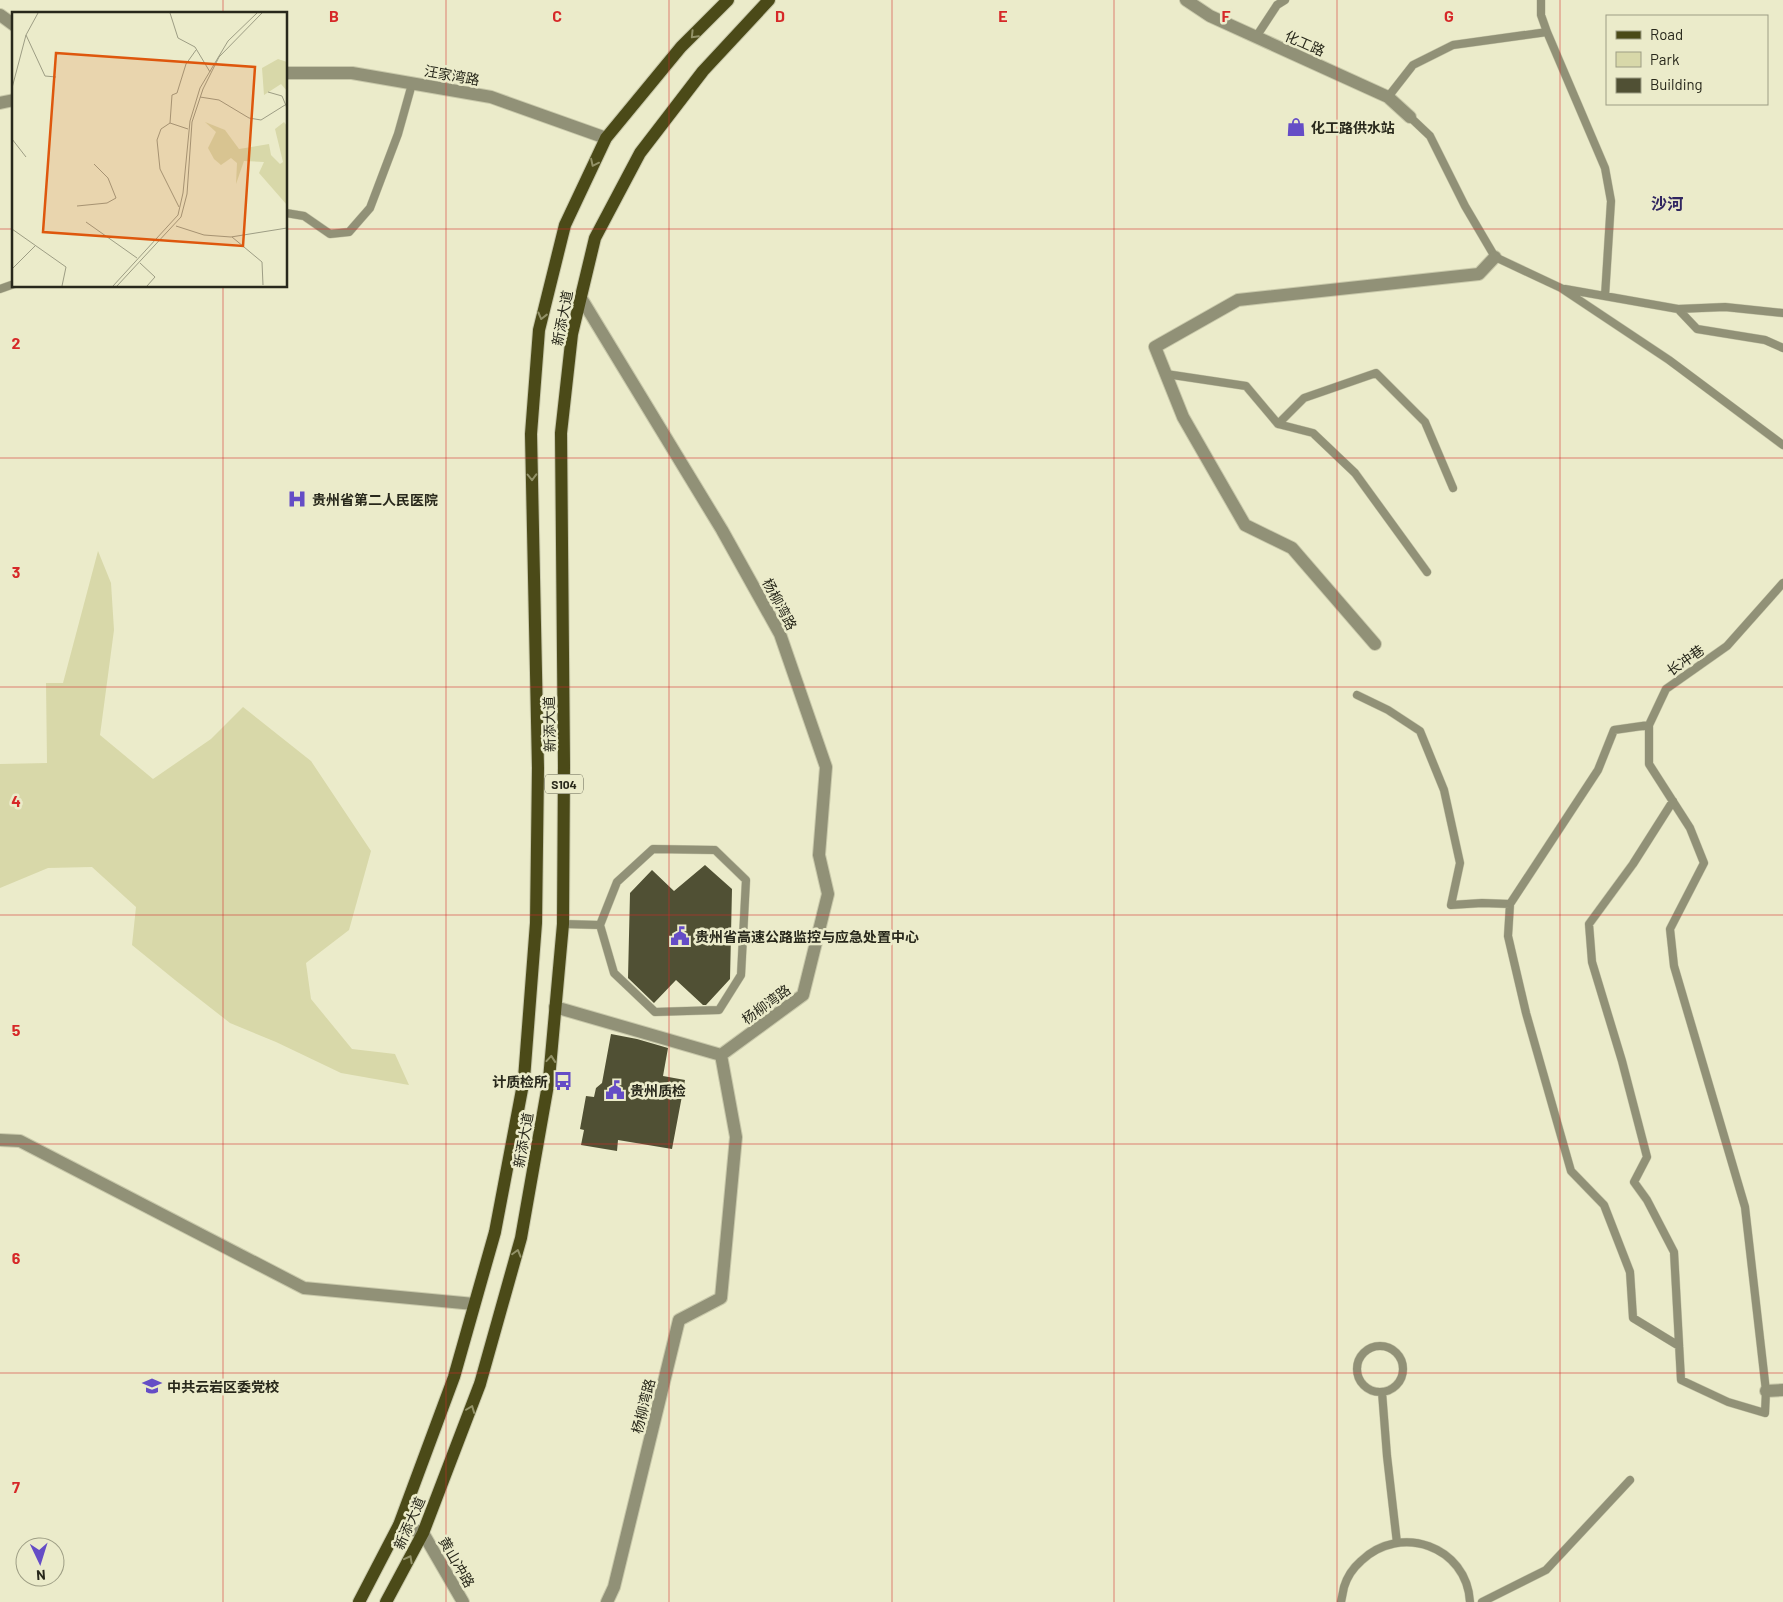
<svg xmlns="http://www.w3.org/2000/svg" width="1783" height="1602" viewBox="0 0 1783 1602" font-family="Barlow,'Noto Sans SC',sans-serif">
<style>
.green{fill:#d8d8a9}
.building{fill:#505034}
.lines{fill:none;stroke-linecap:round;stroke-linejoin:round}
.lane-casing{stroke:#c8c8aa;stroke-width:9}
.street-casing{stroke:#c8c8aa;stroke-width:14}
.primary-casing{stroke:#c8c8aa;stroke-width:14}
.lane{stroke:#919177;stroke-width:8}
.street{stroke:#919177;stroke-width:12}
.primary{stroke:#4b4a18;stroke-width:12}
.oneway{stroke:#939268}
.grid{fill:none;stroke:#d62828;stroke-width:1;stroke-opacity:0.55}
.labels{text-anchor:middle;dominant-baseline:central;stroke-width:5;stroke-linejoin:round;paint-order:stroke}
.shield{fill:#ebebca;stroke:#626250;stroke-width:1}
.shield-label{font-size:12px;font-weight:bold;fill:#28281b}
.street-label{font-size:14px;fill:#28281b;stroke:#ebebca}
.poi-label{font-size:14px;font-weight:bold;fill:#28281b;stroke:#ebebca;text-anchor:start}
.quarter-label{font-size:16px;font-weight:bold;fill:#302560;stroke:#ebebca}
.inset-road{fill:none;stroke:#9d9d84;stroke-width:1}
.view{fill:#de570d;fill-opacity:0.15;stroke:#de570d;stroke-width:2.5}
.inset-edge{fill:none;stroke:#28281b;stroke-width:2.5}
.grid-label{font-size:16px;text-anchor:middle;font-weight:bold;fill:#d62828;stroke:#ebebca;stroke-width:5;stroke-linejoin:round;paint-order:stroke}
</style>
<rect width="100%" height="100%" fill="#ebebca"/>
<path class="green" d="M98 551 111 583 114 630 100 735 153 779 211 739 243 707 311 761 371 851 349 930 306 963 311 999 352 1049 395 1054 409 1085 341 1073 276 1042 230 1023 175 980 132 945 136 907 92 867 48 868 0 888V764L47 763 46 683H63Z"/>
<path class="building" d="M705 865 732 889 730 979 706 1005H703L676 980 654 1003 628 978 630 893 652 870 674 891Z
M611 1034 637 1039 668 1048 663 1076 685 1080 672 1149 618 1140 617 1151 581 1145 584 1130 580 1129 586 1096 594 1097 596 1088 602 1083Z"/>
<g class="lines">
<g class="lane-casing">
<path id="lane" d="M1541 0V15L1547 32 1605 168 1611 201 1605 296
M1256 37 1277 5 1285 0
M1388 97 1413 65 1453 45 1547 32
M1410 117 1430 136 1465 206 1495 257 1561 288 1669 360 1783 445
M286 213 304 216 330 234 349 232 370 208 398 134 412 84
M0 289 14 284
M1565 289 1678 309 1697 329 1765 340 1783 348
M1678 309 1725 307 1783 313
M1166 374 1246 386 1278 424 1313 433 1355 473 1427 572
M1278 424 1304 398 1376 373 1425 422 1453 488
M1357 695 1388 710 1420 731 1444 790 1460 863 1451 905 1482 903 1510 904
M1649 725 1614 730 1598 770 1510 904 1508 936 1526 1013 1571 1171 1604 1205 1630 1272 1633 1318 1679 1346
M1673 801 1633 864 1589 924 1592 962 1622 1061 1647 1157 1634 1182 1647 1200 1674 1252 1681 1380 1728 1402 1765 1413 1766 1391 1745 1207 1674 966 1670 929 1704 863 1690 828 1649 764V725L1666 689 1727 646 1783 583
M563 924 600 925 614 973 655 1012 719 1010 741 975 746 880 715 850 653 849 617 882 600 925
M1357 1369a23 23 0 1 1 46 0a23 23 0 1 1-46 0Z
M1382 1392 1387 1456 1397 1543
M1341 1602C1342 1597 1343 1592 1344 1587 1347 1577 1353 1568 1361 1561 1400 1523 1467 1546 1470 1602
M1482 1602 1546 1570 1630 1480"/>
</g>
<g class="street-casing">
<path id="street" d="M1186 0 1210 16 1388 97 1410 117
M0 15 14 25
M286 73H352L491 97 606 138
M0 103 14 100
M581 298 722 530 780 634 826 767 819 855 828 894 803 995 721 1055 736 1137 721 1298 679 1320 614 1587 607 1602
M1375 644 1292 548 1245 525 1183 417 1155 347 1238 300 1479 274 1495 257
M555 1007 721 1055
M0 1140 20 1141 304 1288 474 1304
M1766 1391 1783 1390
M399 1525 423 1533 463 1602"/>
</g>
<g class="primary-casing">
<path id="primary" d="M359 1602 399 1525 454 1377 495 1232 524 1079 536 923 538 768 531 434 539 330 565 225 606 138 681 47 728 0
M386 1602 423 1533 480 1384 521 1238 549 1079 563 924 564 765 561 433 572 334 595 238 640 153 703 71 769 0"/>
</g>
<use href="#lane" class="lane"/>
<use href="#street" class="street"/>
<use href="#primary" class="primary"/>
</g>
<defs><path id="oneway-chevron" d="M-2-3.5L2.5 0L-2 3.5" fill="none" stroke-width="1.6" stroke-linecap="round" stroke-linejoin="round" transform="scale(1.25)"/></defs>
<g class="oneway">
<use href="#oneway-chevron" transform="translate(694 35) rotate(134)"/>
<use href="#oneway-chevron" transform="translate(594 163) rotate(116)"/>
<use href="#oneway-chevron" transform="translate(542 316) rotate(104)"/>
<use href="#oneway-chevron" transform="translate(532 477) rotate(89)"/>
<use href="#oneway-chevron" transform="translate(551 1059) rotate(-85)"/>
<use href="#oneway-chevron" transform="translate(517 1253) rotate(-74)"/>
<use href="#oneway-chevron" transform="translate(471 1409) rotate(-69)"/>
<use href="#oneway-chevron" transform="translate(409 1559) rotate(-62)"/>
</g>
<path class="grid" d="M223 0V14M446 0V1602M669 0V1602M892 0V1602M1114 0V1602M1337 0V1602M1560 0V1602M0 229H14M286 229H1783M223 286V1602M0 458H1783M0 687H1783M0 915H1783M0 1144H1783M0 1373H1783"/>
<defs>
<g id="shop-bare" transform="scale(1.5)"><path d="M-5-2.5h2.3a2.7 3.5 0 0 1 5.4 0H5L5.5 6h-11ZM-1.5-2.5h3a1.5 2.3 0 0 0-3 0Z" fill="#654dc6" stroke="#ebebca" stroke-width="2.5" paint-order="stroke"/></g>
<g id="hospital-bare" transform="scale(1.5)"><path d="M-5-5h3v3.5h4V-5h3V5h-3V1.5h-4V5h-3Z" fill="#654dc6" stroke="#ebebca" stroke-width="2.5" paint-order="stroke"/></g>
<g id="civic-bare" transform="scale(1.5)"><path d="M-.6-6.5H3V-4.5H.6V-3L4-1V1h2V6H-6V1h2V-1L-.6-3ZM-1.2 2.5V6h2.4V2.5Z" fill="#654dc6" stroke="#ebebca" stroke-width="2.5" paint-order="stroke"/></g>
<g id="bus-bare" transform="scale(1.5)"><path d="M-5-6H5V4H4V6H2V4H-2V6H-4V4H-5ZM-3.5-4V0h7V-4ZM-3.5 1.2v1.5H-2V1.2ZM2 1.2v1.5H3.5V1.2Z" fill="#654dc6" stroke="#ebebca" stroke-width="2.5" paint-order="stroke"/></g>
<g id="school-bare" transform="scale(1.5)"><path d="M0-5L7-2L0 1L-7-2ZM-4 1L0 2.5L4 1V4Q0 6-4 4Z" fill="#654dc6" stroke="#ebebca" stroke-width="2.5" paint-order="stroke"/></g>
</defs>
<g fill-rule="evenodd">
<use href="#shop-bare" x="1296" y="127"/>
<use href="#hospital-bare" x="297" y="499"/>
<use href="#civic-bare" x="680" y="936"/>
<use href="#bus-bare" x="563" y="1081"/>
<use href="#civic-bare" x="615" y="1090"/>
<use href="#school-bare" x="152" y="1386"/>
</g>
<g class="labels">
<rect class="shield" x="545" y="774.5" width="38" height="19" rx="4"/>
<g class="shield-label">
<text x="564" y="784">S104</text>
</g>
<g class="street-label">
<text transform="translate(1305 43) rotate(24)">化工路</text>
<text transform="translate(452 75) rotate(10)">汪家湾路</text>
<text transform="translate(562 318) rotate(-79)">新添大道</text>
<text transform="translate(780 604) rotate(62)">杨柳湾路</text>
<text transform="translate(1685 660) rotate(-35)">长冲巷</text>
<text transform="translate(549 724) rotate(-91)">新添大道</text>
<text transform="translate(766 1004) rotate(-36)">杨柳湾路</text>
<text transform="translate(523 1140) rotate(-80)">新添大道</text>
<text transform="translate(643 1406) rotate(-76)">杨柳湾路</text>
<text transform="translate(409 1523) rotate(-66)">新添大道</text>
<text transform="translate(457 1562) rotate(60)">黄山冲路</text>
</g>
<g class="poi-label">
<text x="1311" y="127">化工路供水站</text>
<text x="312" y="499">贵州省第二人民医院</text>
<text x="695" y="936">贵州省高速公路监控与应急处置中心</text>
<text x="548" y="1081" text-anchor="end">计质检所</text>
<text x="630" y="1090">贵州质检</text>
<text x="167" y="1386">中共云岩区委党校</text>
</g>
<g class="quarter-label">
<text x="1667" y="203">沙河</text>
</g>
</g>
<g transform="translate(12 12)">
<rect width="275" height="275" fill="#ebebca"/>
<path d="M266 47 275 50V79L269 72 252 83 250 56ZM193 110 213 118 227 137 257 132 259 143 268 152 271 150 263 117 272 110 275 114V193L247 161 252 150 232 149 224 172 225 151 219 146 209 153 202 147 196 136 204 120Z" fill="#d8d8a9"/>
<path class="inset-road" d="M158 1 166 26 183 35 198 60M14 23 33 64 44 65M0 76 14 23 26 1M256 80 270 84 275 96M188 85 207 88 237 106 249 108 273 93M158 111 176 117M0 127 14 145M65 194 95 191 104 186 96 166 82 152M167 195 148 157 145 128 149 117 158 111 160 83 165 81 174 52 184 38M74 210 125 246M164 214 192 223 219 225 275 216M0 217 54 255 50 274M220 225 250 250 251 273M128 251 143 265 135 274M0 257 23 234M101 274 166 203 171 181 178 109 188 76 216 29 245 1M105 274 169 205 175 182 180 110 191 77 207 45 250 1"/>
<path class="view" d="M44 41 243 55 231 234 31 220Z"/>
<rect width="275" height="275" class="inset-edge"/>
</g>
<g class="grid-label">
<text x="334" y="22">B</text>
<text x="557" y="22">C</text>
<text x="780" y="22">D</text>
<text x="1003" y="22">E</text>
<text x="1226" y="22">F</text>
<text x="1449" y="22">G</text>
<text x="16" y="349">2</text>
<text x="16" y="578">3</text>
<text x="16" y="807">4</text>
<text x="16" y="1036">5</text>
<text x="16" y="1264">6</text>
<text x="16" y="1493">7</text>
</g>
<rect x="1606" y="15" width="162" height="90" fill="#ebebca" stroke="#9d9d84"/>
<rect x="1616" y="31" width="25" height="8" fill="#4b4a18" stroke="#9d9d84"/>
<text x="1650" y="40" font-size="15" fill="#28281b">Road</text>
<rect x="1616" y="52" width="25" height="15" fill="#d8d8a9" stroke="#9d9d84"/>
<text x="1650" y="65" font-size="15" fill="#28281b">Park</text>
<rect x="1616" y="78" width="25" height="15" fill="#505034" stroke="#9d9d84"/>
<text x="1650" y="90" font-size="15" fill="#28281b">Building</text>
<g transform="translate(40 1562) rotate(176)"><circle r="24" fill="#ebebca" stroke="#9d9d84"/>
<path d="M0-4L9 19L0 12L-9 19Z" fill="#654dc6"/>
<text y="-8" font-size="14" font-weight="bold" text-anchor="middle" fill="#28281b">N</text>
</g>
</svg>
